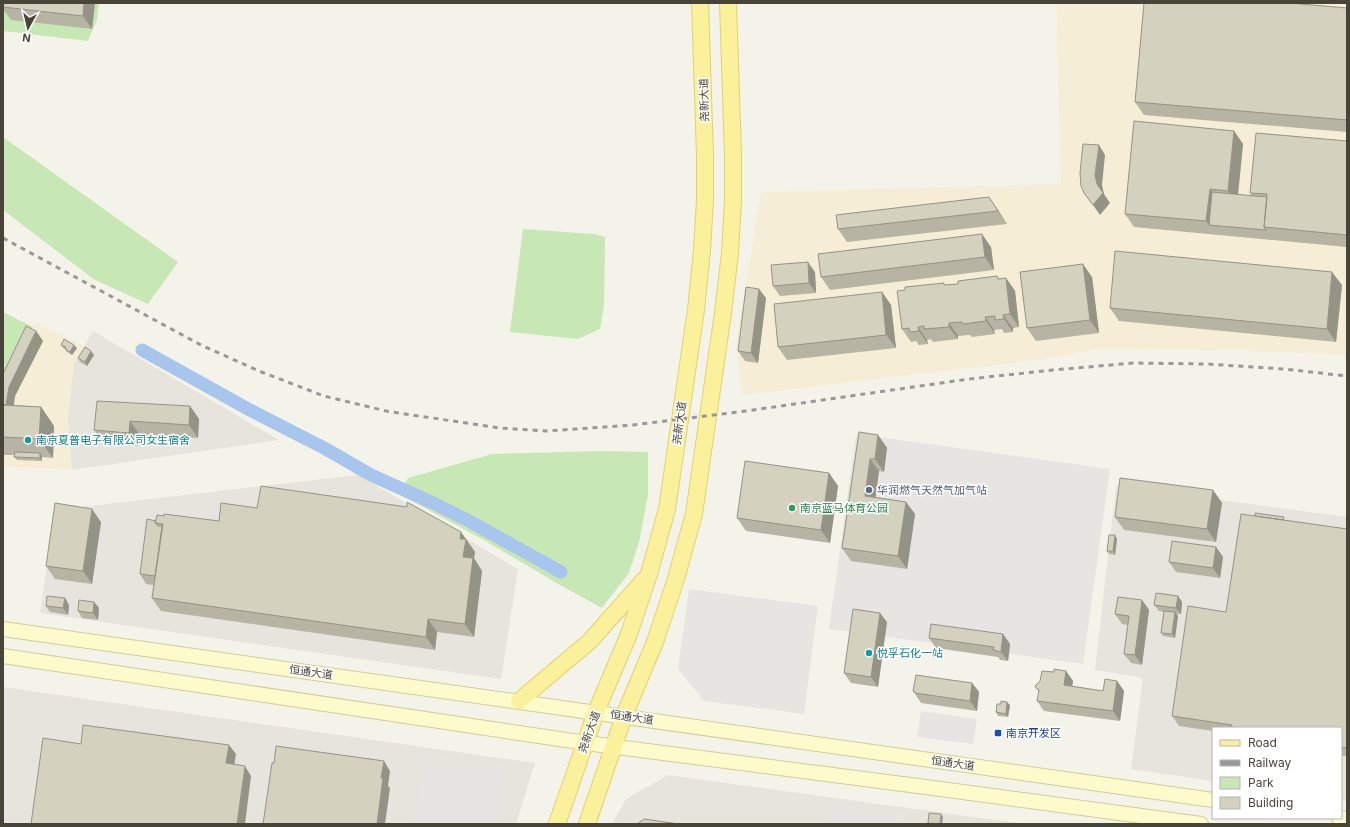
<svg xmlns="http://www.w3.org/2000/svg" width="1350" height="827" viewBox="0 0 1350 827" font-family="Inter,'Noto Sans SC',sans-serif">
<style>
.commercial{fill:#f5edd6}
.industrial{fill:#e7e4de}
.green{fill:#c7e7b4}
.parking{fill:#e6e5e1}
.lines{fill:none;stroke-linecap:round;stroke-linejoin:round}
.canal{stroke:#a8c5ee;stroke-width:13}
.secondary-casing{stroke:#d2cd9a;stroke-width:16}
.primary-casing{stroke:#e0d26c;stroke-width:18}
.secondary{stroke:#fdfacb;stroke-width:14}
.primary{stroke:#fbf19c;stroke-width:16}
.rail{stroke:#989898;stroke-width:3;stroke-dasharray:5 5;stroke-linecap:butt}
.wall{fill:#b7b4a4}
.shaded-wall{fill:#959286}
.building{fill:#d5d1bf;stroke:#959286}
.culture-dot{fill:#0f9aa8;stroke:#fff;stroke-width:1.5}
.service-dot{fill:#5c6f8a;stroke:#fff;stroke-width:1.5}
.leisure-dot{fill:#2e9e5b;stroke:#fff;stroke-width:1.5}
.transit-dot{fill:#1a4fb4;stroke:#fff;stroke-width:1.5}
.labels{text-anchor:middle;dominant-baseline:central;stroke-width:3;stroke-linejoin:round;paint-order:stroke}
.street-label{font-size:11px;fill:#484438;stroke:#fff}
.culture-label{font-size:11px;fill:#0d838f;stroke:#fff;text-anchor:start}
.service-label{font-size:11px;fill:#4e5e75;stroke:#fff;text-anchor:start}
.leisure-label{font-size:11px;fill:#27864d;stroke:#fff;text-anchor:start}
.transit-label{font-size:11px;fill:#164399;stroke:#fff;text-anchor:start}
</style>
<rect width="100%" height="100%" fill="#f4f3ea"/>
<path class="commercial" d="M1056 3H1347V355L1234 350 1100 349 1038 360 742 395 736 345 761 192 1061 184Z
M37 323 85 346 74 363 72 470 3 466V391Z"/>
<path class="industrial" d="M93 331 279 440 72 470 68 420 74 363Z
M358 475 518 569 501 679 40 613 55 510Z
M1116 486 1347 517V801L1341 800V728H1213V781L1131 769 1143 678 1095 670Z
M3 687 535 763 516 824H3Z
M668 775 1025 824H612L626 799Z"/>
<path class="green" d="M3 3H99L97 20 88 41 3 31Z
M3 137 178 262 148 304 95 280 3 210Z
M523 229 594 234 605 237 604 306 600 329 578 339 510 332Z
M3 312 33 327 6 381 3 379Z
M600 451 648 452V495L639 542 629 573 602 608 560 585 482 539 399 494 408 478 492 454Z"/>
<path class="parking" d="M856 434 1110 469 1083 664 829 629Z
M689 589 818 606 804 714 704 701 678 669Z
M921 711 977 719 973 744 917 737Z
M422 755 510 767 502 824H414Z
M832 802 901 812 899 824H829Z"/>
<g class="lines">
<path class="canal" d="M142 350 248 409 326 449 371 475 431 502 469 521 561 572"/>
<g class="secondary-casing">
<path id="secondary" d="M3 629 1213 800
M3 656 586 743 918 786 1201 824
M1339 818 1347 819"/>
</g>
<g class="primary-casing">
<path id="primary" d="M519 701 590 641 644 580
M557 824 596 712 629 634 649 574 667 509 696 310 702 250 705 200V156L700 3
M587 824 624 716 655 642 675 582 694 514 723 313 730 253 733 201V155L728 3"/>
</g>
<use href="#secondary" class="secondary"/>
<use href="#primary" class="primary"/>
<path class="rail" d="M3 238 201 345 259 371 324 396 386 411 499 428 547 431 633 425 746 411 969 379 1053 370 1133 363 1207 364 1284 369 1347 376"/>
</g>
<path class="wall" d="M3 3H95L92 29 11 20 3 9Z
M1347 8V132L1144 115 1135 102Z
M1234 131 1243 144 1238 195 1252 196 1250 193 1347 141V247L1134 227 1125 214Z
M998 210 1007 224 847 242 838 229Z
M991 247 994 270 830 290 821 277Z
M815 272 816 293 780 296 773 286Z
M997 276 999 279 1006 278 1015 291 1019 327 1013 328V332L1004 333 1002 329 994 330 995 334 972 337 970 335 958 336V339L933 342 931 339 927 340 928 344 919 345 916 341 911 342 902 329 946 285 958 284Z
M1092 277 1099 333 1036 341 1027 328Z
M1342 285 1336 342 1119 321 1110 308Z
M882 292 891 305 896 348 787 360 778 347Z
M766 298 758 363 745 361 738 351Z
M36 331 43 341 15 396 14 405 41 407 54 426 53 458 42 457V461L17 460 14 457 15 455H3V374Z
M61 345 77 348 72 355 67 352 65 349 63 348Z
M94 355 87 366 80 362 78 358Z
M190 406 199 419 198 438 139 434 138 446 103 443 94 430Z
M859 432 878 435 887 448 884 472 879 471 875 497 906 502 915 514 907 569 851 561 842 548Z
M829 473 838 486 830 543 746 531 737 518Z
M1213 490 1222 503 1216 542 1124 530 1115 517Z
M257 508 461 532 475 552 474 558 482 571 474 637 437 632 435 650 161 611 152 598 154 585 146 584 140 574 156 521H219Z
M1255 516 1347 529V756H1341V728H1213V731L1179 726 1172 716 1226 612Z
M101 522 92 584 55 579 46 566Z
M1117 539 1115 555 1109 554 1107 551Z
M1216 547 1223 557 1220 578 1176 572 1169 562Z
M1178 596 1182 602 1181 614H1177L1178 616 1175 638 1163 636 1161 633 1164 612 1159 611 1154 605Z
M1142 600 1149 610 1142 665 1131 663 1124 654 1128 625 1122 624 1115 614Z
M94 602 99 608 98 620 82 618 78 611Z
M69 605 68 615 50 612 46 606Z
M887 622 878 687 851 683 844 673Z
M1003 634 1010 644 1008 661 1000 660 998 657 936 648 929 638Z
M1066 671 1073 681 1072 686 1103 691 1117 681 1124 691 1120 721 1044 711 1037 701 1039 692 1036 688 1054 672Z
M972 683 979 692 977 711 921 703 913 691Z
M1010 705 1008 717 998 716 996 712Z"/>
<path class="shaded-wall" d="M84 3H95L92 29 83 16Z
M1234 131 1243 144 1237 204 1228 191Z
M1099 145 1105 155 1102 185 1104 194 1110 203 1100 215 1093 205 1097 184 1095 175Z
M1210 189 1219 202 1209 225 1206 221Z
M989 197 998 210 1007 224 998 211Z
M982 234 991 247 994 270 985 257Z
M808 262 815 272 816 293 809 283Z
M1083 264 1092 277 1099 333 1090 320Z
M1332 272 1342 285 1336 342 1327 329Z
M1006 278 1015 291 1019 327 1010 314Z
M759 289 766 298 758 363 751 353Z
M882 292 891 305 896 348 886 335Z
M1003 315 1013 328V332L1004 319Z
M985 317 994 330 995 334 986 321Z
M949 323 958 336V339L949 327Z
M918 327 927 340 928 344 919 331Z
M36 331 43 341 15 396 12 417 6 407 9 387Z
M74 345 77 348 72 355 70 352Z
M91 351 94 355 87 366 85 362Z
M190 406 199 419 198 438 189 425Z
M41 407 54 426 53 458 39 439Z
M130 421 139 434 138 446 129 433Z
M878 435 887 448 884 472 875 459Z
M40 453 42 457V461L40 458Z
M870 459 879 471 874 509 865 496Z
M829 473 838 486 830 543 821 530Z
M1213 490 1222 503 1216 542 1207 529Z
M906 502 915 514 907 569 898 556Z
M92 509 101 522 92 584 83 571Z
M461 532 475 552 474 558 482 571 474 637 465 624 463 557 460 539Z
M1115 535 1117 539 1115 555 1113 551Z
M1216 547 1223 557 1220 578 1213 568Z
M1178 596 1182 602 1181 614 1176 608Z
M65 598 69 605 68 615 63 608Z
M1142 600 1149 610 1142 665 1135 655Z
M94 602 99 608 98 620 93 613Z
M1175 612 1178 616 1175 638 1172 634Z
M880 613 887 622 878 687 871 677Z
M428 619 437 632 435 650 426 637Z
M1003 634 1010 644 1008 661 1001 652Z
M1066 671 1073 681 1071 695 1064 685Z
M1117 681 1124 691 1120 721 1113 711Z
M972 683 979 692 977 711 970 701Z
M1007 702 1010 705 1008 717 1006 714Z
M229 745 236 754 233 773 226 763Z
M384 761 390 771 388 786 390 788 385 824H377L381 778Z
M245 766 251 776 245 824H237Z
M941 814 943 817 942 824H940Z"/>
<path class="building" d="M3 3H84L83 16 3 7Z
M1144 3H1289L1347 8V120L1135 102Z
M1134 121 1234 131 1228 191 1210 189 1206 221 1125 214Z
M1256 133 1347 141V235L1264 227 1267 194 1250 193Z
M1083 144 1099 145 1095 175 1097 184 1103 193 1093 205 1084 193 1081 186 1080 173Z
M1212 192 1267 197 1264 227 1266 230 1209 225Z
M989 197 998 211 838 229 836 215Z
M982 234 985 257 821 277 818 254Z
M1115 251 1332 272 1327 329 1110 308Z
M808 262 809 283 773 286 771 265Z
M1083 264 1090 320 1027 328 1020 272Z
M997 276 998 279 1006 278 1010 314 1003 315 1004 319 995 320V316L985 317 986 321 963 324 962 322 949 323V327L924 329V326L918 327 919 331 910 332 909 328 902 329 897 291 905 290V287L944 283V285L958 284V281Z
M746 287 759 289 751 353 738 351Z
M882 292 886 335 778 347 774 304Z
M26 326 36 331 9 387 6 405H3V374Z
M64 339 74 345 70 352 65 349 66 347 61 345Z
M85 347 91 351 85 362 78 358Z
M97 401 190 406 189 425 130 421 129 433 94 430Z
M3 405 41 407 39 439 3 437Z
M859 432 878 435 875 459H870L865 496 906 502 898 556 842 548Z
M15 452 40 453V458L14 457Z
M745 461 829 473 821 530 737 518Z
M1120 478 1213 490 1207 529 1115 517Z
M261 486 407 507V502L461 532 460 539H466L463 557 473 558 465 624 428 619 426 637 152 598 163 524 155 523 157 515 164 516V514L219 521 221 503 257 508Z
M55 503 92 509 83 571 46 566Z
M1255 513 1284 517 1283 520 1255 516Z
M1241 514 1347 529V748L1341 747V728H1232V725L1172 716 1188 606 1226 612Z
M147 519 156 521 155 523 158 526H162L155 576 140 574Z
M1109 535H1115L1113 551H1107Z
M1172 541 1216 547 1213 568 1169 562Z
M1156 593 1178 596 1176 608 1154 605Z
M47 596 65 598 63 608 46 606Z
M1118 597 1142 600 1135 655 1124 654 1129 616 1115 614Z
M79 600 94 602 93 613 78 611Z
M853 609 880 613 871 677 844 673Z
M1164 611 1175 612 1172 634 1161 633Z
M931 624 1003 634 1001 652 993 650 994 647 929 638Z
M1054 669 1066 671 1064 685 1103 691 1105 679 1117 681 1113 711 1037 701 1039 690 1036 688 1035 686 1040 681 1042 671 1054 672Z
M916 675 972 683 970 701 915 693V692L913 691Z
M1001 701 1007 702 1006 714 996 712 997 704H1001Z
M83 725 229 745 226 763 245 766 237 824H31L43 738 81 744Z
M276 746 384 761 381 778H383L377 824H263L272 763H274Z
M929 813 941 814 940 824 928 823Z
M644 819 679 824H637Z"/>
<g class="culture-dot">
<circle cx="28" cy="440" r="4"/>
<circle cx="869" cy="653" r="4"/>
</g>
<circle class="service-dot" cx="869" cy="490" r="4"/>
<circle class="leisure-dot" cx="792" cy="508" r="4"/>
<rect class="transit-dot" x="994" y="729" width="8" height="8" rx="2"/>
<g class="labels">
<g class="street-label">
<text transform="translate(704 100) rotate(-91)">尧新大道</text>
<text transform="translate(679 423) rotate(-82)">尧新大道</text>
<text transform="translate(311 672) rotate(8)">恒通大道</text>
<text transform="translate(632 717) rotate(8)">恒通大道</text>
<text transform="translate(589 732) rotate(-70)">尧新大道</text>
<text transform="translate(953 763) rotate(8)">恒通大道</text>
</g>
<g class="culture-label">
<text x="36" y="440">南京夏普电子有限公司女生宿舍</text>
<text x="877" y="653">悦孚石化一站</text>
</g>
<g class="service-label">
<text x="877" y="490">华润燃气天然气加气站</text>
</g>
<g class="leisure-label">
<text x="800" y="508">南京蓝马体育公园</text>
</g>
<g class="transit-label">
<text x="1006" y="733">南京开发区</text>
</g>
</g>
<rect width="1350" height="827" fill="none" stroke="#484438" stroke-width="8"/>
<rect x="1212" y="727" width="130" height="92" fill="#ffffff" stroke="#b6b4af"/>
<rect x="1220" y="740" width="20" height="6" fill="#fbf19c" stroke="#b6b4af"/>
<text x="1248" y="747" font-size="12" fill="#484438">Road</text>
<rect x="1220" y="760" width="20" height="6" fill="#989898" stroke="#b6b4af"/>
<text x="1248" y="767" font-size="12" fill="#484438">Railway</text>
<rect x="1220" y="777" width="20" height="12" fill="#c7e7b4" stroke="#b6b4af"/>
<text x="1248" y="787" font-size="12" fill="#484438">Park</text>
<rect x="1220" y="797" width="20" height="12" fill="#d5d1bf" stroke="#b6b4af"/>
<text x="1248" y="807" font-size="12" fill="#484438">Building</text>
<g transform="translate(28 28) rotate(188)" stroke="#ffffff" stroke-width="3" paint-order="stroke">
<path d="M0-3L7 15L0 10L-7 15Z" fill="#484438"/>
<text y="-6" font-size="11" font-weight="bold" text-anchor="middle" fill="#484438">N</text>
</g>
</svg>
